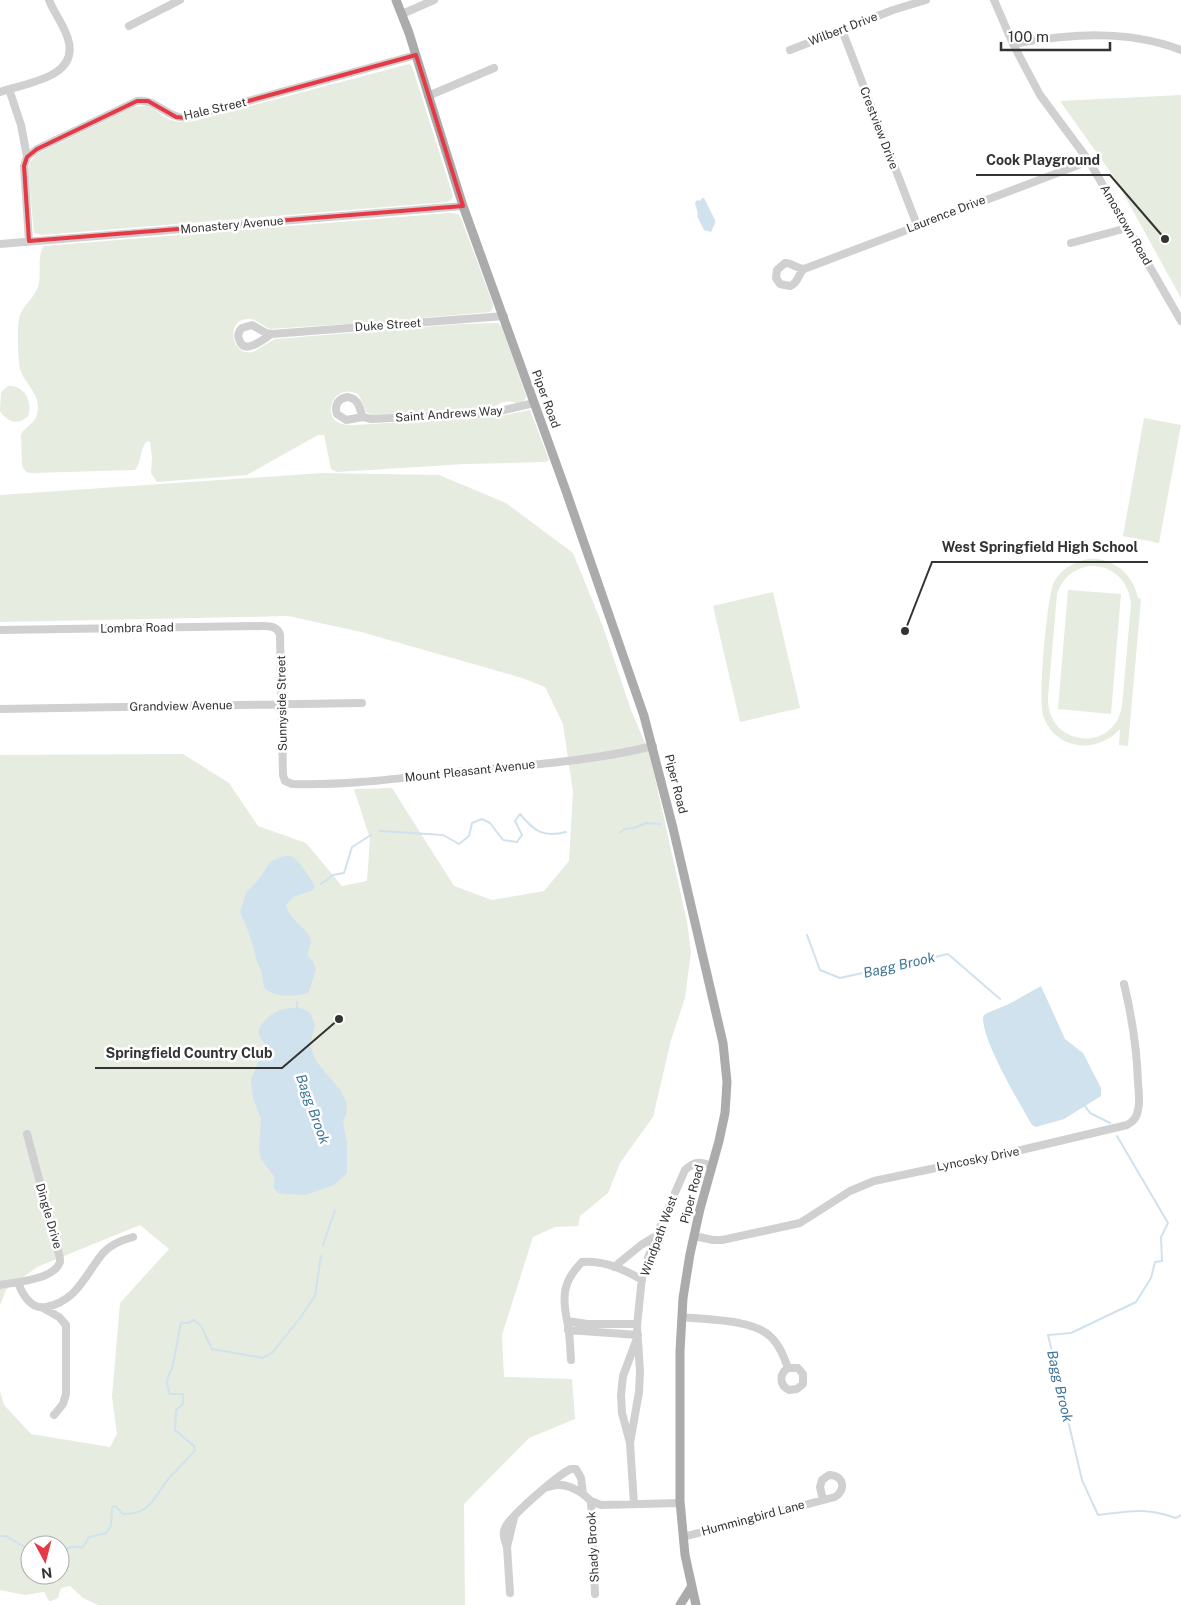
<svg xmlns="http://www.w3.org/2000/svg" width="1181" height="1605" viewBox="0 0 1181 1605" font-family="'Public Sans',sans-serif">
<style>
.green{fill:#e6ecdf;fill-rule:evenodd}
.water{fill:#cfe2ee}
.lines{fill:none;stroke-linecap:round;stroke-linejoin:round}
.stream{stroke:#cfe2ee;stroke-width:2}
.minor{stroke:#d0d0d0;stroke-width:8}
.major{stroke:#ababab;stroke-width:9}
.marked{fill:none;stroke:#e63946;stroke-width:4;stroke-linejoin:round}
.labels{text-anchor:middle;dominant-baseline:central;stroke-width:5;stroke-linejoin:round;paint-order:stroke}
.street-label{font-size:12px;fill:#333;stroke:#fff}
.water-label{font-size:14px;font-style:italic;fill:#3f7597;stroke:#fff}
.leader{fill:none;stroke:#333;stroke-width:2}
.callout-dot{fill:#333;stroke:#fff;stroke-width:2}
.callout-label{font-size:14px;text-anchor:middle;font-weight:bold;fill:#333;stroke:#fff;stroke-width:5;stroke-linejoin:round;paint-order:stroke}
</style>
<rect width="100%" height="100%" fill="#fff"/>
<path class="green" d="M409 64 412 66 453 196 451 200 447 202 42 235 34 233 28 170 30 162 37 154 132 108C156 100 155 116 174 121 181 123 188 122 194 121Z
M1181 95V298L1116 180 1060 101Z
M449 213 458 214 461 218 493 304V308L490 312 375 322 270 329C263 326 257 319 249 319 225 318 230 357 253 352L275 339 461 324 498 323 502 327 526 396 524 401 516 403C509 400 499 402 494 408L372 415 366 412 359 395C333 380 320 419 342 424 346 425 351 425 354 425L496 417 530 410 549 460 546 462 465 464 337 472 331 469 324 435H318L247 475 157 482 151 473 152 457 150 442 147 441C139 450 142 462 135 470L32 473C27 473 25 471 22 466L21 434C26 426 35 424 37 414 42 394 25 385 20 369 18 361 17 328 19 319 21 306 36 298 39 283 41 272 37 255 44 246Z
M8 386C25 385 33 402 28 416 18 426 7 422 0 411L1 392Z
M1144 418 1181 425 1159 543 1123 536Z
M323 473 439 475 506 503 573 553 602 624 631 710 650 755 687 922 691 952 685 998 671 1040 653 1117 620 1163 608 1193 580 1216 578 1226 555 1227 533 1237 502 1335 504 1377 572 1379 575 1419 529 1438 464 1504 465 1605H98L83 1598 70 1586 61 1588 58 1598 51 1601H49L44 1592 25 1595 0 1590V1391L4 1405 31 1434 110 1447 117 1434 112 1397 120 1303 169 1249 140 1225 37 1267 6 1290 0 1305V755L183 754 229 783 258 826 306 843 342 886 367 881 370 839 354 789 392 788 454 886 492 900 544 891 569 861 573 792 563 724 545 687 522 678 361 632 288 616 0 622V495ZM30 1545H60V1575H30Z
M1088 559C1113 557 1133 574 1138 598L1141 599 1128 746 1119 745 1120 729C1097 755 1054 750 1043 715 1038 700 1047 596 1054 582 1061 569 1074 562 1088 559ZM1089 566C1113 565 1129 581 1131 604L1122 706C1114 754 1047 747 1048 698L1057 594C1062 578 1073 569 1089 566Z
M1068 590 1121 594 1111 714 1058 709Z
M773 592 800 708 740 722 713 606Z"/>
<path class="water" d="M702 198H704L715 220V223L711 232 704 230 697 216 698 214 695 203 697 200 700 201Z
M285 856C287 856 291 856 293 857 298 860 313 881 315 887L313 890 293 897 286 905C289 921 312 930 311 943 310 947 308 951 307 955L312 960 316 969 310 989 308 993C293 997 276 998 264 988L262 973 256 959 254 949 247 928 240 912 246 893 259 879 271 861Z
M1041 986 1065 1039 1083 1053 1101 1088V1096L1064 1119 1036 1127 1032 1125C1019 1102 982 1041 983 1017L985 1014 1009 1004Z
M300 1008 308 1011 311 1015 315 1025 310 1045 316 1061 341 1091 346 1102 347 1112 343 1122 347 1143V1173L334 1185 305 1195 284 1194 278 1193 274 1188V1176L261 1159 259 1151 261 1119 253 1098 251 1080 265 1045C264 1042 260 1038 259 1035 258 1031 259 1027 262 1024 272 1011 285 1007 300 1008Z"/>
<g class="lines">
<path class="stream" d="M380 831 443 835 459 844 469 836 472 823 482 819 490 823 503 840 517 842 522 835 515 821 520 814C534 831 543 838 566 832
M620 833 624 829 634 828 646 823 661 824
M321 884 333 875 344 873 352 847 371 835
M807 935 820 970 840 978 948 954 1000 999
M297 1010V1002
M1085 1106 1090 1113 1110 1123
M1117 1136 1168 1223 1161 1237 1162 1261 1155 1262 1151 1278 1136 1302 1071 1333 1048 1335 1082 1480 1098 1515C1129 1511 1146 1507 1176 1518L1181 1515
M323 1245 335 1210
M0 1536H6L30 1550
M60 1563 63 1561 65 1550 71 1547H83L89 1537 106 1533 111 1526 112 1508 113 1506 116 1507 123 1514C152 1515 155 1494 170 1477 178 1468 187 1460 195 1450L194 1446 175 1430 176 1410 183 1404V1394H170C166 1384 166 1378 172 1369L181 1323H188L194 1320 201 1326 212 1349 263 1358 273 1352 300 1318 315 1296 321 1256"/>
<path class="minor" d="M994 0 1013 44 1040 95 1089 161 1181 321
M402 14 434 0
M129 26 180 0
M842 30 917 225
M1013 44C1069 34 1127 29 1181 50
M790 50 893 10 926 0
M9 89 21 125 27 157
M0 92C25 83 80 78 68 39 64 25 54 13 49 0
M428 96 494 68
M29 241 24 166 27 157 37 149 137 101C155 98 167 118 186 118L416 55
M1071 243 1127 228
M0 244 463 206
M785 263C792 263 796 268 804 269 797 274 800 282 790 286L780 284 776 278 777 270Z
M804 269 1089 161
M252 325 266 333 272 334C264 338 244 357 239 339 237 334 239 331 242 328Z
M272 334 504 316
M347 397C359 398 359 408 363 417L346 420 337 414C334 405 338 399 347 397Z
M363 417 371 419 492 413 534 403
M0 630 263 626C271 626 278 627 280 635L283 775 285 781 292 784C350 786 408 777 466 771 528 765 593 761 653 746
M0 709 362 703
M694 1236 713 1240H722L800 1223 850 1191 874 1181 1021 1150 1127 1125C1133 1122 1137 1118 1138 1110 1140 1102 1139 1092 1138 1083 1137 1050 1132 1017 1124 984
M614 1267 641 1245 656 1236
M18 1282C22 1294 31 1310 46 1307 77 1301 85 1275 103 1253 111 1244 122 1240 133 1237
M0 1285C15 1282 54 1280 60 1262 60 1260 60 1257 59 1254L27 1134
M43 1308 59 1317 66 1325V1394L63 1404 54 1415
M682 1317C707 1320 753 1319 771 1337 780 1346 784 1357 788 1368 779 1374 779 1385 789 1390L797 1389 803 1384V1374L798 1368H788
M568 1321 587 1324H637
M568 1330 638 1335
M571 1360C570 1347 570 1333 567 1320 562 1296 563 1281 582 1262 603 1260 624 1269 642 1280
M630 1443 639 1392 640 1371 637 1326 642 1277 653 1243 685 1170C695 1161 700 1161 712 1166
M548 1487C560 1482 573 1487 583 1494
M591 1501 595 1594
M634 1504 630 1443 622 1413 621 1395 623 1376 636 1341
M514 1518 507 1547C505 1541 502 1534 505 1528 510 1516 559 1474 571 1469H576L581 1478 583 1494 591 1501 601 1505 680 1503
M683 1537 835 1497C847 1489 843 1475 829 1475L822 1480 820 1487 823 1500
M507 1547 510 1593"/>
<path class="major" d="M396 0 409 33 463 206 566 491 644 716 673 828 723 1043 727 1082 725 1113 719 1141 700 1209 690 1254 683 1298 680 1351V1501L685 1555 696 1605
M680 1605 692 1586"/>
</g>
<path class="marked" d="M416 55 463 206 29 241 24 166 27 157 37 149 137 101H148L176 117 186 118Z"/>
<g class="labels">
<g class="street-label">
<text transform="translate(843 29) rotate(-21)">Wilbert Drive</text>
<text transform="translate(215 109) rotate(-13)">Hale Street</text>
<text transform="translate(879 128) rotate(69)">Crestview Drive</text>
<text transform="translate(946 214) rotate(-21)">Laurence Drive</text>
<text transform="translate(232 225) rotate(-5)">Monastery Avenue</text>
<text transform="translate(1126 225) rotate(60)">Amostown Road</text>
<text transform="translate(388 325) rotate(-4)">Duke Street</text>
<text transform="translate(546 399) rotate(70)">Piper Road</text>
<text transform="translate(449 414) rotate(-4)">Saint Andrews Way</text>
<text transform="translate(137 628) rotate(-1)">Lombra Road</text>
<text transform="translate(282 703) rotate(-91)">Sunnyside Street</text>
<text transform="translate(181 706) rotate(-1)">Grandview Avenue</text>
<text transform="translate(470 771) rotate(-6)">Mount Pleasant Avenue</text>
<text transform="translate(676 784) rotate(76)">Piper Road</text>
<text transform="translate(978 1159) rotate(-11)">Lyncosky Drive</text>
<text transform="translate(692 1194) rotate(-75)">Piper Road</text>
<text transform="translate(49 1216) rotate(74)">Dingle Drive</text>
<text transform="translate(659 1236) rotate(-70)">Windpath West</text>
<text transform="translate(753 1518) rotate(-15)">Hummingbird Lane</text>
<text transform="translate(593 1547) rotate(-93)">Shady Brook</text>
</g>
<g class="water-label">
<text transform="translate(899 965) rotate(-13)">Bagg Brook</text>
<text transform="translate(313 1109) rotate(70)">Bagg Brook</text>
<text transform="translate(1060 1386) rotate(77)">Bagg Brook</text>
</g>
</g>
<path class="leader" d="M1165 239L1110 175H976M905 631L932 562H1148M339 1019L282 1068H95"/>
<g class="callout-dot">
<circle cx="1165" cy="239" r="5"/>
<circle cx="905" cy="631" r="5"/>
<circle cx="339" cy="1019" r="5"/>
</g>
<g class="callout-label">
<text x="1043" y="165">Cook Playground</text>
<text x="1040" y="552">West Springfield High School</text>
<text x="189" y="1058">Springfield Country Club</text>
</g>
<g transform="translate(45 1560) rotate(173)"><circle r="24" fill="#ffffff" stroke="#adadad"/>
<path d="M0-4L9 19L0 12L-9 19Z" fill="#e63946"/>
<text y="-8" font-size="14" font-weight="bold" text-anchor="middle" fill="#333333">N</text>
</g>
<path d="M1001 42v8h109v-8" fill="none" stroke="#333333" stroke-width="2.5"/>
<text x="1008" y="42" font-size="15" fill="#333333" stroke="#ffffff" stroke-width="4" paint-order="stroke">100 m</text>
</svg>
